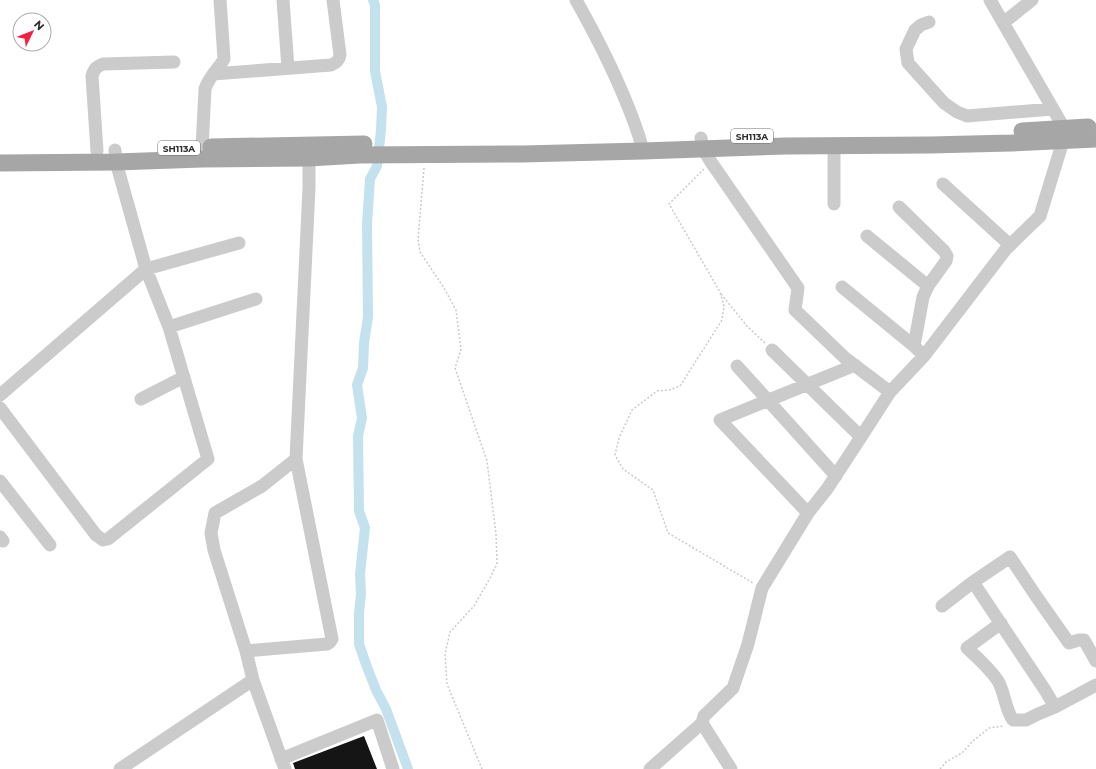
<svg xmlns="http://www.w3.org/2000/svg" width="1096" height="769" viewBox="0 0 1096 769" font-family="Montserrat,sans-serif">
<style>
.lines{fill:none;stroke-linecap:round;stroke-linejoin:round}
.canal{stroke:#c4e1ee;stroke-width:10}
.building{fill:#151515}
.path{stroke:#cbcbcb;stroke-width:1.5;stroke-dasharray:2 2;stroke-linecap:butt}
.minor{stroke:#cbcbcb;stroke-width:13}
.major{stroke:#a6a6a6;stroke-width:17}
.labels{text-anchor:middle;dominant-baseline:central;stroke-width:4;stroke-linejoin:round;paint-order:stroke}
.shield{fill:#fff;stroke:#6d6d6d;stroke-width:1}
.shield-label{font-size:9px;font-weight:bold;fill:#2e2e2e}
</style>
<rect width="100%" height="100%" fill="#fff"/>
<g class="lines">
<path class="canal" d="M373 0 375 5V71L382 107 381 130 377 166 370 179 367 224 368 317 364 343 363 368 357 385 362 418 358 436 359 511 365 528 360 574 361 594 359 613V644L367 667 376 690 386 709 408 769"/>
</g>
<path class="building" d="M364 736 377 769H295L293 763Z"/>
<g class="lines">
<path class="path" d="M424 168 418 239 420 252 444 288 456 310 461 350 455 368 487 461 496 534 497 564 490 578 474 606 450 632 445 654 447 684 482 769
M704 169 669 204 720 292 724 306 722 320 680 386 669 390 657 391 632 410 619 438 615 455 623 469 653 490 668 533 753 583
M721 294 747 326 765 343
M940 769 946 762 962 753 973 741 989 728 1004 726"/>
<path class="minor" d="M283 0 288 68
M576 0C594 32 611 65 625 99 632 116 639 133 643 151
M929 22 921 25 915 30 906 49 908 63 944 103 957 112 967 116 1053 109
M1003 23 1032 0
M213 74 331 65C336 63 339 61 340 55L333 0
M701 138 703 149 711 162 798 288 795 310 845 358 890 392
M834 146V204
M97 151 92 76C94 69 96 67 103 64L174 62
M202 159V148L205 89C209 76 218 70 224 59L220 0
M943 184 1010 245
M899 207 944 251 947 256 946 261 928 286 923 297 914 346
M867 236 928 286
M842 287 914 346 924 356 1006 249 1040 216 1063 141 1064 128 990 0
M169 327 256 299
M772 350 861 437 890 392 924 356
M855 365 720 420 808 513 827 489 861 437
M737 366 836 476
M0 395 146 269 116 162 115 150
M141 399 184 377
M0 408 96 535 103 540 108 539 208 459 169 327 146 269 239 243
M0 481 50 545
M0 537 3 541
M973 582 1045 690 1055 707
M942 606 973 582 1010 557 1036 596 1069 643 1079 640H1084L1096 661
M1001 623 967 648C978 658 990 669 998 681 1005 693 1005 709 1013 720H1026L1038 714 1055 707 1096 685
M246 651 327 644 330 642 332 639 296 459
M253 680 285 769
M702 723 731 769
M281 759 377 720 393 769
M120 769 253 680 246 651 214 550 211 533 215 513 262 486 296 459 309 188V148
M650 769 702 723 704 716 733 688 748 644 762 588 808 513"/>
<path class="major" d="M1022 131 1088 127
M211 147 364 144
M0 163 116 162 202 159 309 158 359 155 522 154 643 151 786 146 930 145 1011 143 1096 139"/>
</g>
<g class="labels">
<g class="shield">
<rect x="731" y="129" width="42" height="14" rx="3"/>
<rect x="158" y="141" width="42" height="14" rx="3"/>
</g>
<g class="shield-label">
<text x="752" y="136">SH113A</text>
<text x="179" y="148">SH113A</text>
</g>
</g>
<g transform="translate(32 32) rotate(47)"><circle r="19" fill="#ffffff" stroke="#ababab"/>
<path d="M0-3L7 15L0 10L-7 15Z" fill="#f51f41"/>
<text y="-6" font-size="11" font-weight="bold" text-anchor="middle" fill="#2e2e2e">N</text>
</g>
</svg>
